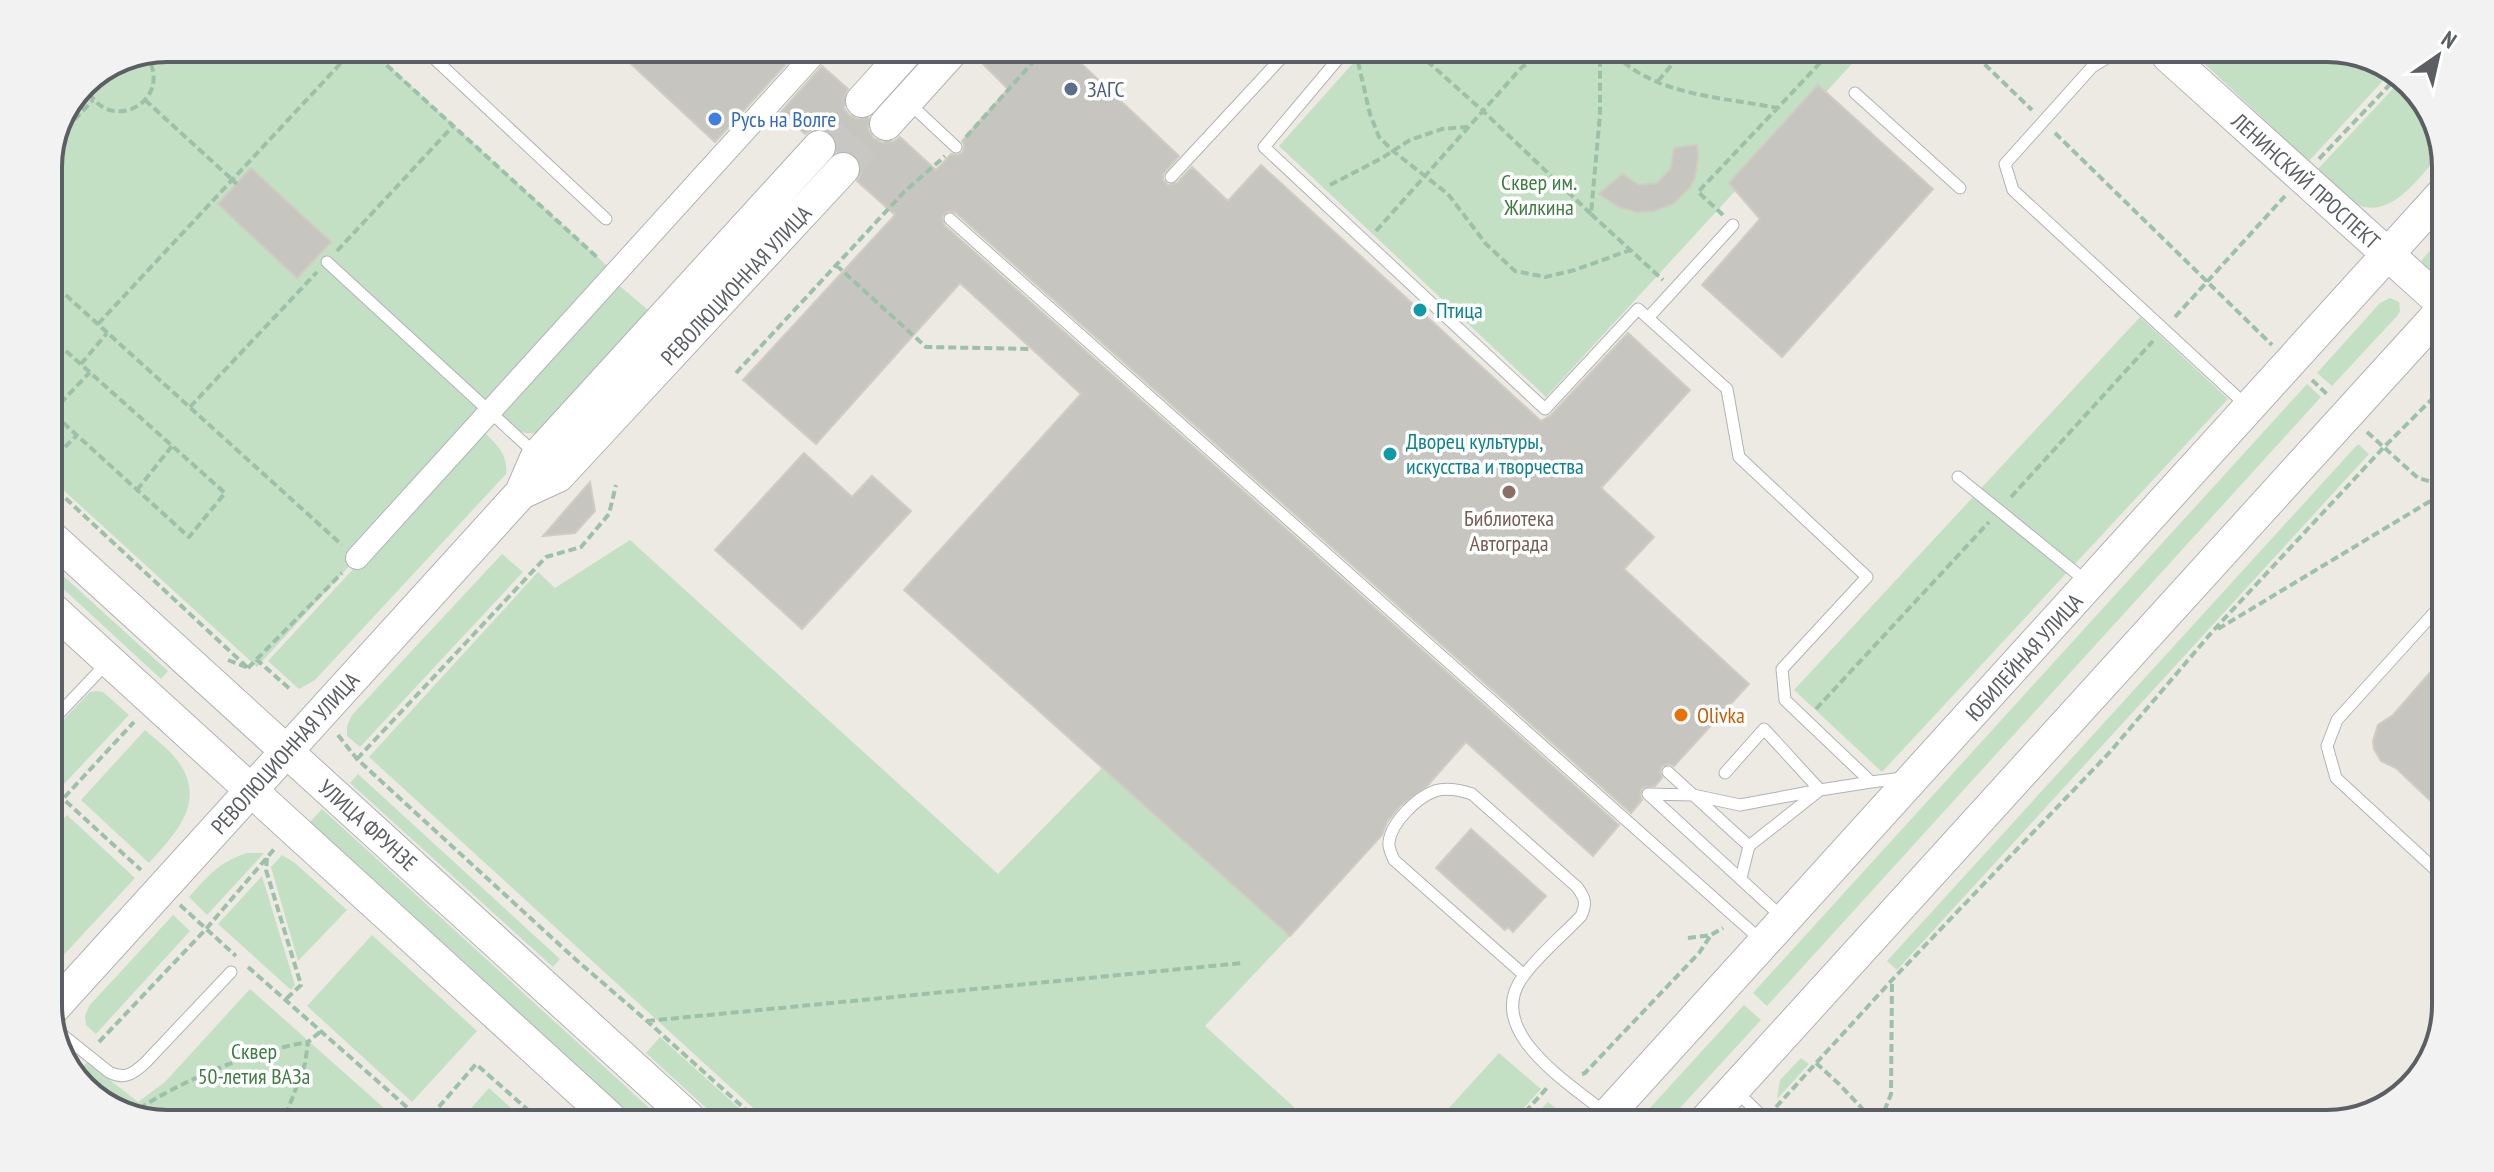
<svg xmlns="http://www.w3.org/2000/svg" width="2494" height="1172" viewBox="0 0 2494 1172" font-family="'PT Sans Narrow',sans-serif">
<style>
.green{fill:#c3e0c4}
.building{fill:#c7c5c0;stroke:#d0ccc2;stroke-width:2}
.lines{fill:none;stroke-linecap:round;stroke-linejoin:round}
.secondary-tunnel{stroke:#c8c7c3;stroke-width:32;stroke-dasharray:32 16;stroke-linecap:butt}
.lane-casing{stroke:#b0b3b7;stroke-width:13}
.street-casing{stroke:#b0b3b7;stroke-width:24}
.secondary-casing{stroke:#b0b2b6;stroke-width:34}
.path{stroke:#9dc0a9;stroke-width:4;stroke-dasharray:8 4;stroke-linecap:butt}
.lane{stroke:#fff;stroke-width:11}
.street{stroke:#fff;stroke-width:22}
.secondary{stroke:#fff;stroke-width:32}
.service-dot{fill:#5c6f8a;stroke:#fff;stroke-width:3}
.shop-dot{fill:#3f7fe0;stroke:#fff;stroke-width:3}
.culture-dot{fill:#0f9aa8;stroke:#fff;stroke-width:3}
.education-dot{fill:#8d6e63;stroke:#fff;stroke-width:3}
.food-dot{fill:#e8710a;stroke:#fff;stroke-width:3}
.labels{text-anchor:middle;dominant-baseline:central;stroke-width:7;stroke-linejoin:round;paint-order:stroke}
.service-label{font-size:22px;fill:#4e5e75;stroke:#fff;text-anchor:start}
.shop-label{font-size:22px;fill:#366cbe;stroke:#fff;text-anchor:start}
.street-label{font-size:22px;fill:#5b5e62;stroke:#fff}
.park-label{font-size:22px;fill:#3f7d45;stroke:#fff}
.culture-label{font-size:22px;fill:#0d838f;stroke:#fff;text-anchor:start}
.education-label{font-size:22px;fill:#785e54;stroke:#fff}
.food-label{font-size:22px;fill:#c56008;stroke:#fff;text-anchor:start}
.rim{fill:none;stroke:#5b5e62;stroke-width:4}
</style>
<rect width="100%" height="100%" fill="#eceae3"/>
<path class="green" d="M167 48 371 49 616 274 257 667 48 476V160L83 82Z
M1362 53 1860 55 1546 397 1279 146Z
M2196 56 2373 57 2391 72 2309 161Z
M2401 80 2426 100 2443 150C2423 172 2392 222 2356 204 2342 196 2329 180 2318 169Z
M2445 232V268C2435 275 2430 274 2422 266V260Z
M616 283 653 314 541 432C518 437 514 427 498 412Z
M2390 298 2399 302 2400 311 2397 316 2332 386 2317 373 2380 303Z
M2140 317 2228 399 1882 772 1794 690Z
M2307 384 2321 397 1767 1006 1753 993Z
M482 430C496 444 508 453 506 474L315 680 299 689 268 661Z
M2358 444 2369 454 1897 970 1887 961Z
M630 540 998 874 1102 768 1290 936 1205 1026 1308 1120 763 1117 369 757 538 572 555 588Z
M502 554 523 572 360 747 347 736V726L352 715Z
M48 562 168 671 161 679 57 583 48 581Z
M97 691 103 692 129 715 64 784 48 769V736L90 692Z
M145 730C155 739 169 749 177 760 208 801 176 833 149 863L81 800Z
M358 774 560 959 553 967 350 783Z
M322 809 659 1117H629L309 823Z
M67 815 135 878 48 972V836Z
M247 853H264L207 915 189 897C208 876 219 862 247 853Z
M282 855 295 863 347 910 298 961 271 867Z
M262 876 295 985 291 990 218 924Z
M173 915 190 931 96 1034 86 1025 85 1016 89 1006Z
M372 935 477 1031 412 1102 307 1006Z
M250 989 393 1116 121 1115 73 1078 87 1062 138 1102 165 1082Z
M1744 1005 1761 1020 1668 1121H1638Z
M660 1037 749 1117H716L646 1053Z
M1499 1053 1541 1089 1512 1121 1438 1120Z
M1801 1058 1809 1064 1777 1099 1780 1080Z
M489 1088 520 1116H464Z
M1548 1102 1562 1113 1555 1121H1529Z"/>
<path class="building" d="M616 50 798 51 715 142Z
M970 51 1069 52 1179 156 1163 174V180L1168 185 1177 183 1192 167 1228 201 1261 165 1541 421 1551 415 1628 333 1690 390 1601 488 1654 537 1624 569 1749 684 1674 766 1669 764 1662 766 1660 771 1662 778 1655 786 1642 788 1640 795 1642 800 1631 813 956 213 948 211 942 217 944 225 1619 825 1593 856 1466 742 1428 785 1400 806 1387 822 1382 835 1290 936 904 590 1081 394 960 283 816 444 743 380 895 215 857 181 862 172 861 163 855 155 848 151H837V142L832 134 822 128 813 129 805 134 781 112 822 66 848 89 843 98 844 108 849 115 857 119H868V129L873 138 883 143 893 142 900 137 936 170 951 154 958 155 963 152 964 145 962 141 1008 89Z
M1818 85 1933 189 1782 357 1702 285 1760 219 1729 183Z
M1697 145 1698 157 1695 177 1690 187 1673 204 1654 211 1637 212 1619 207 1599 194 1622 174 1639 185 1657 183 1671 168 1674 148Z
M251 168 331 242 297 278 218 204Z
M804 453 852 497 872 476 911 511 802 629 715 550Z
M590 482 595 511 575 533 543 536Z
M2441 660 2440 748 2439 809 2396 768 2381 761 2374 749 2373 741 2378 725 2393 715Z
M1471 829 1546 896 1513 932 1508 927 1505 930 1436 868Z"/>
<g class="lines">
<path class="secondary-tunnel" d="M819 147 862 101
M843 169 886 124"/>
<g class="lane-casing">
<path id="lane" d="M424 49 606 219
M1343 53 1264 147 1545 409 1638 309 1727 389 1739 457 1867 577 1782 669 1785 700 1871 782 1903 778
M2110 56 2092 67 2005 164 2013 190 2248 407
M1855 93 1960 188
M910 104 956 147
M1171 177 1286 53
M950 219 1761 940
M327 262 537 455
M1648 318 1733 225
M1958 477 2086 581
M48 725 106 664
M1668 772 1749 846
M1725 773 1764 729 1820 790
M1648 794 1783 918
M1648 794 1693 795 1740 805 1820 790
M2439 873 2336 778 2327 746 2337 720 2441 605
M1741 878 1749 846 1820 790 1871 782
M1524 975 1394 860C1392 855 1388 848 1389 842 1391 823 1417 797 1435 791 1447 787 1460 790 1472 794L1577 887C1585 898 1587 903 1581 916 1563 935 1541 953 1525 974 1480 1029 1568 1082 1604 1112
M54 1028 109 1072C124 1080 133 1074 145 1063L231 972
M1737 1092 1768 1122"/>
</g>
<g class="street-casing">
<path id="street" d="M357 558 817 51"/>
</g>
<g class="secondary-casing">
<path id="secondary" d="M2168 56 2444 305
M862 101 907 51
M886 124 952 51
M521 493 558 476 843 169
M48 534 688 1117
M48 605 609 1117
M48 1014 521 493 537 456 819 147
M1602 1121 2445 191
M1705 1121 2444 308"/>
</g>
<path class="path" d="M369 49 599 259
M1418 53 1483 111 1591 214 1600 114V54
M1615 54C1655 96 1723 97 1777 108
M1976 56 2032 110
M1358 62 1370 114 1379 137 1393 151 1448 194 1486 244 1515 271 1545 277 1575 270 1630 250
M1658 81 1681 54
M85 82C101 138 176 105 147 56
M145 100 237 184
M2055 133 2272 345
M58 137 93 100
M966 137 1042 52
M2319 159 2397 77
M1330 185 1382 158 1410 140 1442 129 1467 127
M1591 214 1663 280
M1723 215 1698 192 1821 62 1813 55
M1376 231 1522 67 1544 54
M337 251 453 126
M836 265 926 347 1032 349
M48 279 342 545
M2175 317 2285 196
M98 324 354 49
M48 335 225 493 189 537 48 409
M81 364 107 333
M736 373 904 192 945 156
M2312 380 2329 396
M190 407 317 272
M52 412 90 372
M2367 432 2418 478 2442 485
M48 464 77 435
M48 482 248 668
M137 490 172 446
M2011 497 2153 341
M2218 629 2442 494
M256 659 291 690
M228 660 246 667
M248 668 342 573
M1816 709 1989 522
M338 735 357 759 574 958 647 1021 754 1117
M357 759 546 557 581 547 609 514 616 485
M48 785 141 870
M48 815 134 722
M267 858 266 870 301 985 285 1000
M180 905 236 956
M1688 938 1711 935 1723 928
M248 967 417 1116
M647 1021 1242 963
M99 1042 206 929 276 847
M1816 1063 1839 1084 1875 1122
M1582 1074 1585 1073 1699 953 1711 935
M1776 1107 1892 980 2109 753 2212 632 2384 447 2443 388
M119 1113 125 1115
M129 1115C182 1080 246 1053 308 1042
M286 1115 305 1064 308 1042 320 1032
M431 1116 476 1064 536 1117
M1517 1121 1547 1088
M1880 1122 1891 1094 1892 980"/>
<use href="#lane" class="lane"/>
<use href="#street" class="street"/>
<use href="#secondary" class="secondary"/>
</g>
<circle class="service-dot" cx="1071" cy="89" r="8"/>
<circle class="shop-dot" cx="715" cy="119" r="8"/>
<g class="culture-dot">
<circle cx="1420" cy="310" r="8"/>
<circle cx="1390" cy="454" r="8"/>
</g>
<circle class="education-dot" cx="1509" cy="492" r="8"/>
<circle class="food-dot" cx="1681" cy="715" r="8"/>
<g class="labels">
<g class="service-label">
<text x="1087" y="89">ЗАГС</text>
</g>
<g class="shop-label">
<text x="731" y="119">Русь на Волге</text>
</g>
<g class="street-label">
<text transform="translate(2306 181) rotate(42)">ЛЕНИНСКИЙ ПРОСПЕКТ</text>
<text transform="translate(736 285) rotate(-47)">РЕВОЛЮЦИОННАЯ УЛИЦА</text>
<text transform="translate(2024 657) rotate(-48)">ЮБИЛЕЙНАЯ УЛИЦА</text>
<text transform="translate(285 753) rotate(-48)">РЕВОЛЮЦИОННАЯ УЛИЦА</text>
<text transform="translate(368 825) rotate(42)">УЛИЦА ФРУНЗЕ</text>
</g>
<g class="park-label">
<text x="1539" y="182">Сквер им.<tspan x="1539" dy="25">Жилкина</tspan></text>
<text x="254" y="1051">Сквер<tspan x="254" dy="25">50-летия ВАЗа</tspan></text>
</g>
<g class="culture-label">
<text x="1436" y="310">Птица</text>
<text x="1406" y="441">Дворец культуры,<tspan x="1406" dy="25">искусства и творчества</tspan></text>
</g>
<g class="education-label">
<text x="1509" y="518">Библиотека<tspan x="1509" dy="25">Автограда</tspan></text>
</g>
<g class="food-label">
<text x="1697" y="715">Olivka</text>
</g>
</g>
<path d="M0 0H2494V1172H0ZM167 62H2327A105 105 0 0 1 2432 167V1005A105 105 0 0 1 2327 1110H167A105 105 0 0 1 62 1005V167A105 105 0 0 1 167 62Z" fill="#f2f2f2" fill-rule="evenodd"/>
<path class="rim" d="M167 62H2327A105 105 0 0 1 2432 167V1005A105 105 0 0 1 2327 1110H167A105 105 0 0 1 62 1005V167A105 105 0 0 1 167 62Z"/>
<g transform="translate(2438 56) rotate(34)" stroke="#ffffff" stroke-width="6" paint-order="stroke">
<path d="M0-6L14 30L0 20L-14 30Z" fill="#5b5e62"/>
<text y="-12" font-size="22" font-weight="bold" text-anchor="middle" fill="#5b5e62">N</text>
</g>
</svg>
